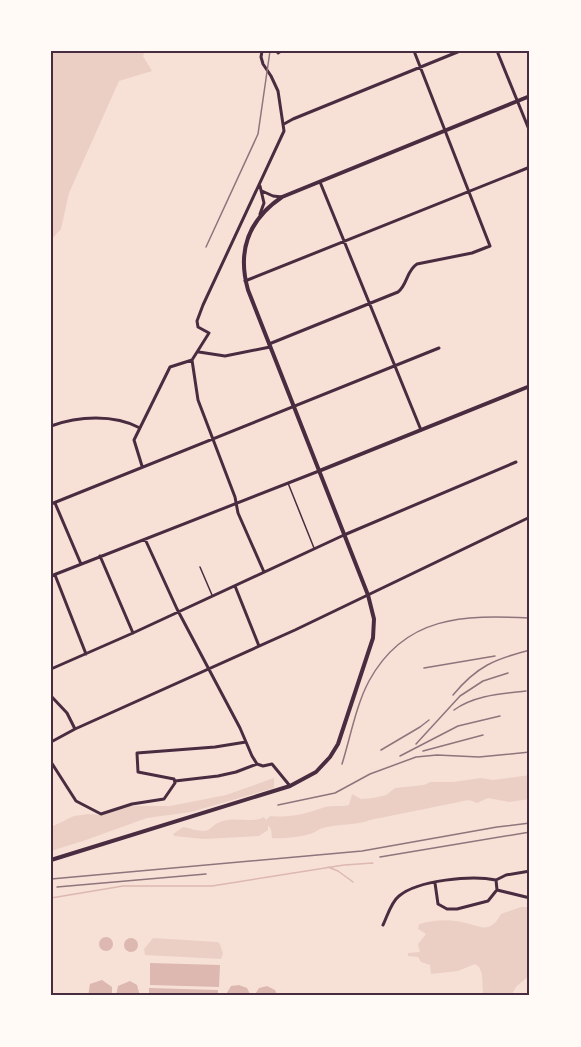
<svg xmlns="http://www.w3.org/2000/svg" width="581" height="1047" viewBox="0 0 581 1047" font-family="'Roboto Serif',serif">
<style>
.green{fill:#ebcfc5}
.water{fill:#dcb8b0}
.lines{fill:none;stroke-linecap:round;stroke-linejoin:round}
.stream{stroke:#dcb8b0;stroke-width:1.5}
.service{stroke:#4a2c40;stroke-width:1.5}
.minor{stroke:#4a2c40;stroke-width:3}
.secondary{stroke:#4a2c40;stroke-width:4}
.rail{stroke:#8f747c;stroke-width:1.5}
.neatline{fill:none;stroke:#4a2c40;stroke-width:2}
</style>
<rect width="100%" height="100%" fill="#f7e1d7"/>
<path class="green" d="M51 51H146L143 56 152 71 119 81 69 193 61 229 51 240Z
M530 775V799L509 802 488 798 477 803 469 800 370 820C360 825 336 824 323 828 318 829 315 833 310 834 299 837 283 839 272 838L271 829 268 825V830L259 836 204 839 174 836 173 834 183 827C190 828 197 831 203 831 211 831 213 824 220 822 234 816 251 824 264 817L266 820 270 816C291 818 305 814 325 807 333 805 341 807 349 805L352 794 361 799 373 798 386 795 395 788 424 785 430 782H453L481 778 493 780Z
M274 778V788L191 812 147 818 83 841 51 851V827L74 816 88 814 102 815 129 806H170L226 795Z
M521 907H530V975L516 987 511 996H483L482 974 479 967 475 964 458 971 431 974 430 965 421 962 418 957 408 956V953L420 952 418 944 426 934 418 929 419 924C432 920 448 919 461 922 480 925 489 936 501 914Z
M153 938 218 942 220 944 223 954 221 959 145 955 144 949Z"/>
<path class="water" d="M99 944a7 7 0 1 1 14 0a7 7 0 1 1-14 0Z
M124 945a7 7 0 1 1 14 0a7 7 0 1 1-14 0Z
M150 963 220 965 219 987 150 985Z
M102 980 112 987V996H88L90 984Z
M130 981 137 985 140 996H116L118 986Z
M239 985 247 988 251 996H225L231 986Z
M267 986 275 990 278 996H254L259 988Z
M149 988 218 990V996H149Z"/>
<g class="lines">
<path class="stream" d="M328 867 338 871 353 882
M51 898 123 886H212L344 865 373 863"/>
<path class="service" d="M288 483 314 548
M200 567 212 595"/>
<path class="minor" d="M262 51 261 57 263 64 271 76 278 91 284 131 203 305 197 321 198 327 209 333 192 360 198 400 235 497 238 513 264 572
M497 51 530 132
M278 53 281 51
M284 124 293 119 460 51
M320 182 421 430
M260 186 264 203 260 214
M262 191 273 196 282 197
M245 281 530 167
M269 344 398 292C408 284 406 271 417 264L472 253 490 246 414 51
M199 352 225 356 270 347
M51 426C78 416 114 414 140 428
M142 466 134 440 170 367 192 360
M55 503 81 564
M51 504 439 348
M145 539 177 609 240 728 252 756 257 764 263 766 272 764 290 786
M100 556 133 633
M55 575 86 654
M51 576 319 471
M235 586 259 646
M51 669 133 633 344 535 516 462
M51 696 67 713 75 729
M51 742 75 729 295 630 530 517
M51 762 76 801 101 814 132 804 164 799 175 783 174 779 138 772 137 753 215 747 246 742
M175 781 218 776 236 772 257 764
M496 880 506 875 530 871
M435 883 438 904 447 909H457L488 901 496 891
M383 925C387 917 391 902 399 896 418 880 472 875 496 880L497 890 530 898
M397 996H403"/>
<path class="secondary" d="M319 471 530 386
M51 860 290 786 316 772 330 757 338 744 373 638 374 619 368 595 248 290C237 251 248 220 282 197L530 96"/>
<path class="rail" d="M206 247 258 134 270 51
M424 668 495 656
M453 695C477 666 495 659 530 650
M454 710C475 695 501 694 526 691
M416 744 460 696 483 681 508 673
M381 750 420 727 429 720
M423 751 483 735
M400 756 458 726 500 716
M342 764C350 739 356 705 369 681 405 615 464 615 530 618
M278 805 335 793 370 774 416 757 437 755 479 757 530 752
M380 857 530 832
M51 879 362 851 497 827 530 823
M57 887 206 874"/>
</g>
<rect width="581" height="1047" fill="none" stroke="#fffaf5" stroke-width="105"/>
<rect x="52" y="52" width="476" height="942" class="neatline"/>
</svg>
